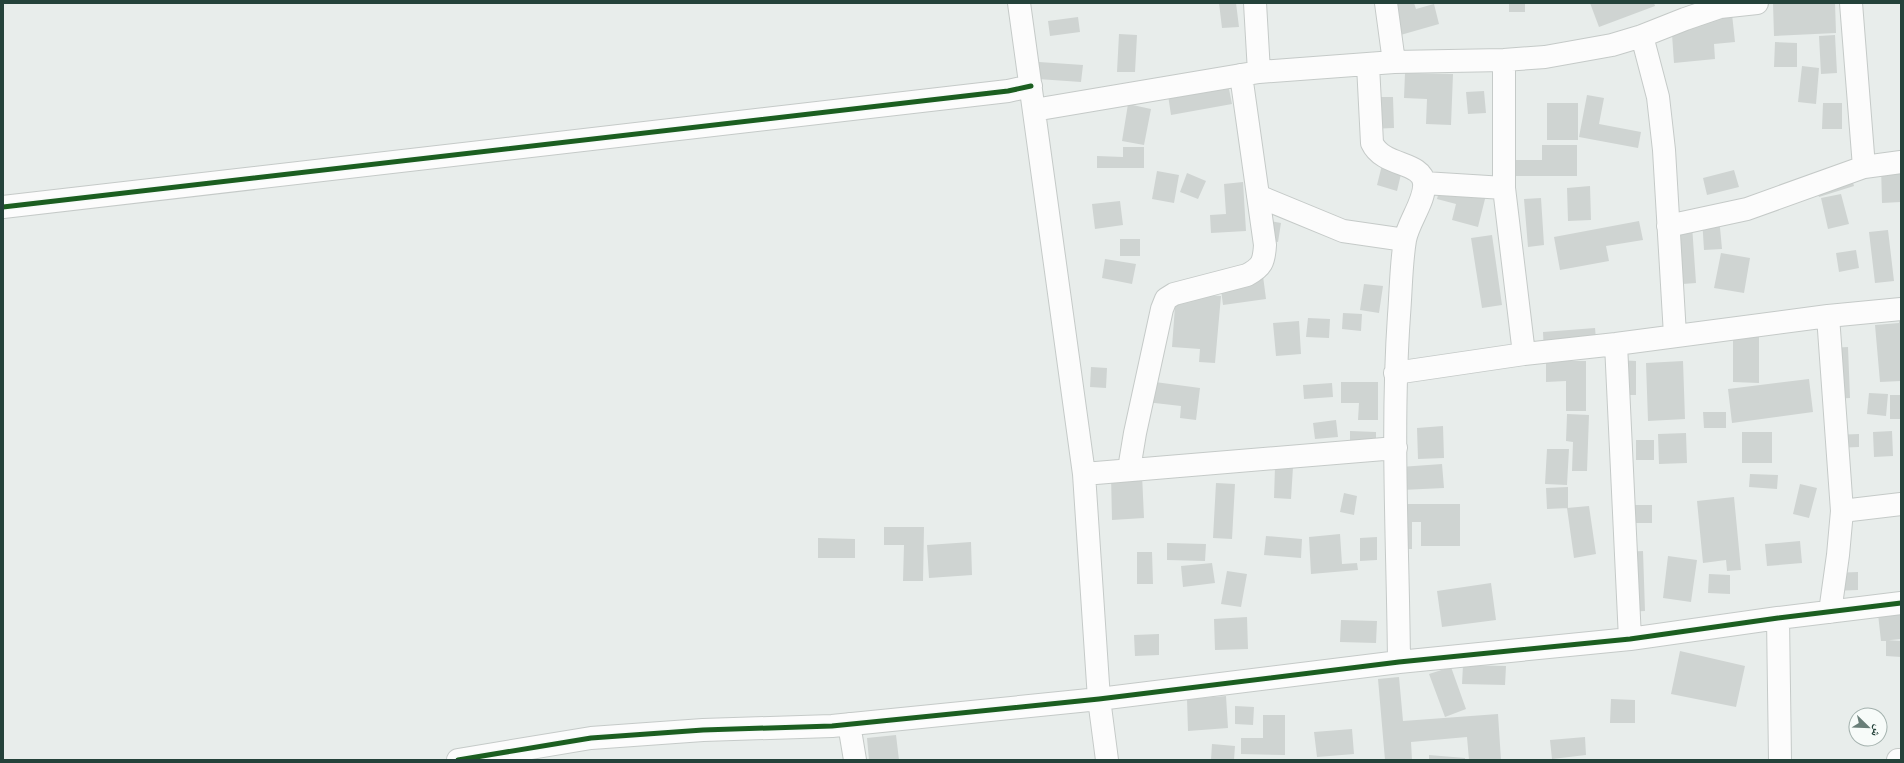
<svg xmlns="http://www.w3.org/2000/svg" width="1904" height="763" viewBox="0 0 1904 763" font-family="Poppins,'Noto Naskh Arabic',sans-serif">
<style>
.building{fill:#cfd4d2}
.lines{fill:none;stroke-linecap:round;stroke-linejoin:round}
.minor-casing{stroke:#c5cac8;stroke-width:24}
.minor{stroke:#fcfcfc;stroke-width:22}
.cycleway-casing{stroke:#f7fbf9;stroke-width:8}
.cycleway{stroke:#1b5e20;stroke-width:5}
</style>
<rect width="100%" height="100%" fill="#e8edeb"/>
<path class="building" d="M1219 3H1236L1239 27 1222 28Z
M1387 3H1414L1416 9 1434 4 1439 24 1397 36Z
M1509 3H1525V12H1509Z
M1590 3H1654L1655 6 1599 27Z
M1773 3H1835L1836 33 1774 36Z
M1732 14 1735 42 1714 44 1715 59 1674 63 1671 20Z
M1078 17 1080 32 1050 36 1048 21Z
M1119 34 1137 35 1135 72H1117Z
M1835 35 1837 73 1821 74 1819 36Z
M1775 42 1797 43V67H1774Z
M1039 62 1083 65 1081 82 1038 79Z
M1802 66 1819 68 1816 104 1798 102Z
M1405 73 1453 74 1451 125 1426 124 1427 99 1404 98Z
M1228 84 1232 104 1171 115 1168 95Z
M1484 91 1486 113 1468 114 1466 92Z
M1587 95 1604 98 1599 124 1641 132 1638 148 1579 137Z
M1367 97H1393L1394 128 1368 129Z
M1547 103H1578V140H1547Z
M1823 103H1842V129H1822Z
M1128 104 1151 109 1144 145 1122 141Z
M1542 145H1577V176H1499V160H1542Z
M1123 147H1144V168H1097V156L1123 157Z
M1382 165 1402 170 1397 191 1377 185Z
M1901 165V202L1882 203 1881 166Z
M1849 169 1854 186 1819 197 1814 180Z
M1734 170 1739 187 1707 195 1703 178Z
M1157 171 1179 175 1174 203 1152 199Z
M1187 173 1206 181 1198 199 1180 192Z
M1442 179 1487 191 1478 227 1452 220 1456 204 1437 199Z
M1243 182 1246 231 1211 233 1210 215 1226 214 1224 184Z
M1590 186 1591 220 1568 221 1567 188Z
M1841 194 1849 224 1828 229 1821 198Z
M1541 198 1544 245 1528 247 1524 199Z
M1120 201 1123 225 1095 229 1092 204Z
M1719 217 1722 249 1704 250 1702 218Z
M1258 219 1281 223 1278 242 1255 238Z
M1639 221 1643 240 1606 246 1609 261 1560 270 1554 237Z
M1692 225 1696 283 1669 285 1664 227Z
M1888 230 1894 281 1875 283 1869 232Z
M1492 235 1502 305 1482 308 1471 238Z
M1120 239H1140V256H1120Z
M1856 250 1859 268 1839 272 1836 253Z
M1721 253 1750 258 1744 293 1714 288Z
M1105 259 1136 264 1132 284 1102 278Z
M1263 276 1266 299 1223 305 1220 282Z
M1364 284 1383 286 1379 313 1360 310Z
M1176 293 1221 296 1215 363 1199 362 1200 349 1172 347Z
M1899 311H1901V381L1880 382 1875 325 1899 323Z
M1343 313 1362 314 1361 331 1342 329Z
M1308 318 1330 319 1329 338 1306 337Z
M1299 321 1301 354 1276 356 1273 323Z
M1595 328 1597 350 1544 354 1543 332Z
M1759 336V383L1733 382V337Z
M1848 347 1850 398 1831 399 1829 348Z
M1617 360 1636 361V395H1618Z
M1546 361H1586V411H1566V381L1546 382Z
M1683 361 1685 419 1648 421 1646 363Z
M1091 367 1107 368 1106 388 1090 387Z
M1809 379 1813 412 1732 423 1728 389Z
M1140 380 1200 388 1196 420 1180 418 1181 406 1137 401Z
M1341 382H1378V420H1358L1359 403H1341Z
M1332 383 1333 397 1304 399 1303 385Z
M1869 393 1888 394 1886 416 1867 414Z
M1890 395H1901V419H1890Z
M1703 412H1726V428H1704Z
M1567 414 1589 415 1587 471H1572L1573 442 1566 441Z
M1336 420 1338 437 1315 439 1313 423Z
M1443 426 1444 458 1418 459 1417 428Z
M1350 431 1376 432V450L1350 449Z
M1892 431 1893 456 1874 457 1873 432Z
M1742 432H1772V463H1742Z
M1686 433 1687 463 1659 464 1658 434Z
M1859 434V447L1834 448V435Z
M1636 440H1654V460H1636Z
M1547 449H1569L1567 485 1545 484Z
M1442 464 1444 488 1402 490 1400 467Z
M1275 467H1293L1291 499 1274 498Z
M1142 474 1144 518 1112 520 1111 475Z
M1750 474 1778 475 1777 489 1749 487Z
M1216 483 1235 484 1232 539 1213 538Z
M1800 484 1817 488 1809 518 1793 514Z
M1568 487V508L1547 509 1546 488Z
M1344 493 1357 496 1354 515 1340 512Z
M1734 497 1741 570 1727 571 1726 560 1703 563 1697 501Z
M1392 504H1460V546H1421V522H1412V549H1392Z
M1621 505H1652V523H1621Z
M1589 506 1596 554 1574 558 1567 508Z
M884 527H924L923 581H903L904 545H884Z
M1340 534 1342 564 1357 563 1358 570 1311 574 1309 537Z
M1266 536 1302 539 1301 558 1264 555Z
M1377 537V560L1360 561V538Z
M818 538 855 539V558H818Z
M1800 541 1802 563 1767 566 1765 544Z
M971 542 972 575 929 578 927 545Z
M1167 543 1206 544 1205 561 1167 560Z
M1643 551 1645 611 1626 612 1624 552Z
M1137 552H1152L1153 584H1137Z
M1668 556 1697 560 1691 602 1663 598Z
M1212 563 1215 583 1183 587 1181 566Z
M1227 571 1247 574 1241 607 1221 604Z
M1858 572V590L1832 591V573Z
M1709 574 1730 575V594L1708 593Z
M1491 583 1496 620 1442 627 1437 591Z
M1901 603V639L1881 641 1877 605Z
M1247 617 1248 649 1215 650 1214 619Z
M1341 620 1377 621 1376 643 1340 642Z
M1159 634V655L1135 656 1134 635Z
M1886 640 1901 641V657L1886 656Z
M1680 651 1745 666 1736 707 1671 694Z
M1463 665 1506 666 1505 685 1462 684Z
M1451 667 1466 709 1445 717 1429 674Z
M1399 677 1403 721 1498 714 1501 760H1469L1467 737 1411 742 1412 760H1385L1378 679Z
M1226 696 1228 728 1188 731 1187 699Z
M1611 699 1635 700V723H1610Z
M1235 706 1254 707 1253 725 1235 724Z
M1263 715H1285V755L1241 754V738H1263Z
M1352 729 1354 754 1317 757 1314 732Z
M896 735 899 760H869L867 738Z
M1585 737 1586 755 1552 759 1550 740Z
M1212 744 1235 746 1234 760H1211Z
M1429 755 1465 758V760H1429Z"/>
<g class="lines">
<g class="minor-casing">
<path id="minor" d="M1019 3 1084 474 1099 699 1107 760
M1255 3 1259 72
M1386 3 1394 62
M1851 3 1864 167
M1642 36 1658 97 1664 150 1675 335
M1504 60V188L1524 354
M1368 65 1372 143C1383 167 1422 161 1424 183 1426 200 1408 222 1405 240 1401 264 1401 290 1399 315 1391 430 1398 546 1399 662
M1034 110 1259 72 1394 62 1504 60 1545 57 1612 45 1642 36 1685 19 1720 7 1757 3
M1424 183 1504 188
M1258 196 1343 231 1405 240
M3 207 1008 91 1031 86
M1668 226 1747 209 1864 167 1901 162
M1828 316 1842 511 1838 555 1830 612
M1616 344 1630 639
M1395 373 1524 354 1616 344 1828 316 1901 309
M1129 469 1135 433 1162 309 1166 299 1174 294 1247 275C1262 267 1264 262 1265 245L1241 75
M1084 474 1396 448
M1842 511 1901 504
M1778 618 1780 760
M849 724 855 760
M458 760 591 738 703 730 832 726 1099 699 1399 662 1630 639 1778 618 1901 603
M1898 760H1901"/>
</g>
<use href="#minor" class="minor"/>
<g class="cycleway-casing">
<path id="cycleway" d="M3 207 1008 91 1031 86
M458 760 591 738 703 730 832 726 1099 699 1399 662 1630 639 1778 618 1901 603"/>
</g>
<use href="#cycleway" class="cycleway"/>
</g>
<rect width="1904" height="763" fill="none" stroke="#24423a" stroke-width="8"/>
<g transform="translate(1868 727) rotate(113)"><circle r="19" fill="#f7fbf9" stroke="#a3b1ad"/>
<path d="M0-3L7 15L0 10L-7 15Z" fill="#697e78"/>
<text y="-6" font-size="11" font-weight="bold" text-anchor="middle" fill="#24423a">ش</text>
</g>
</svg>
